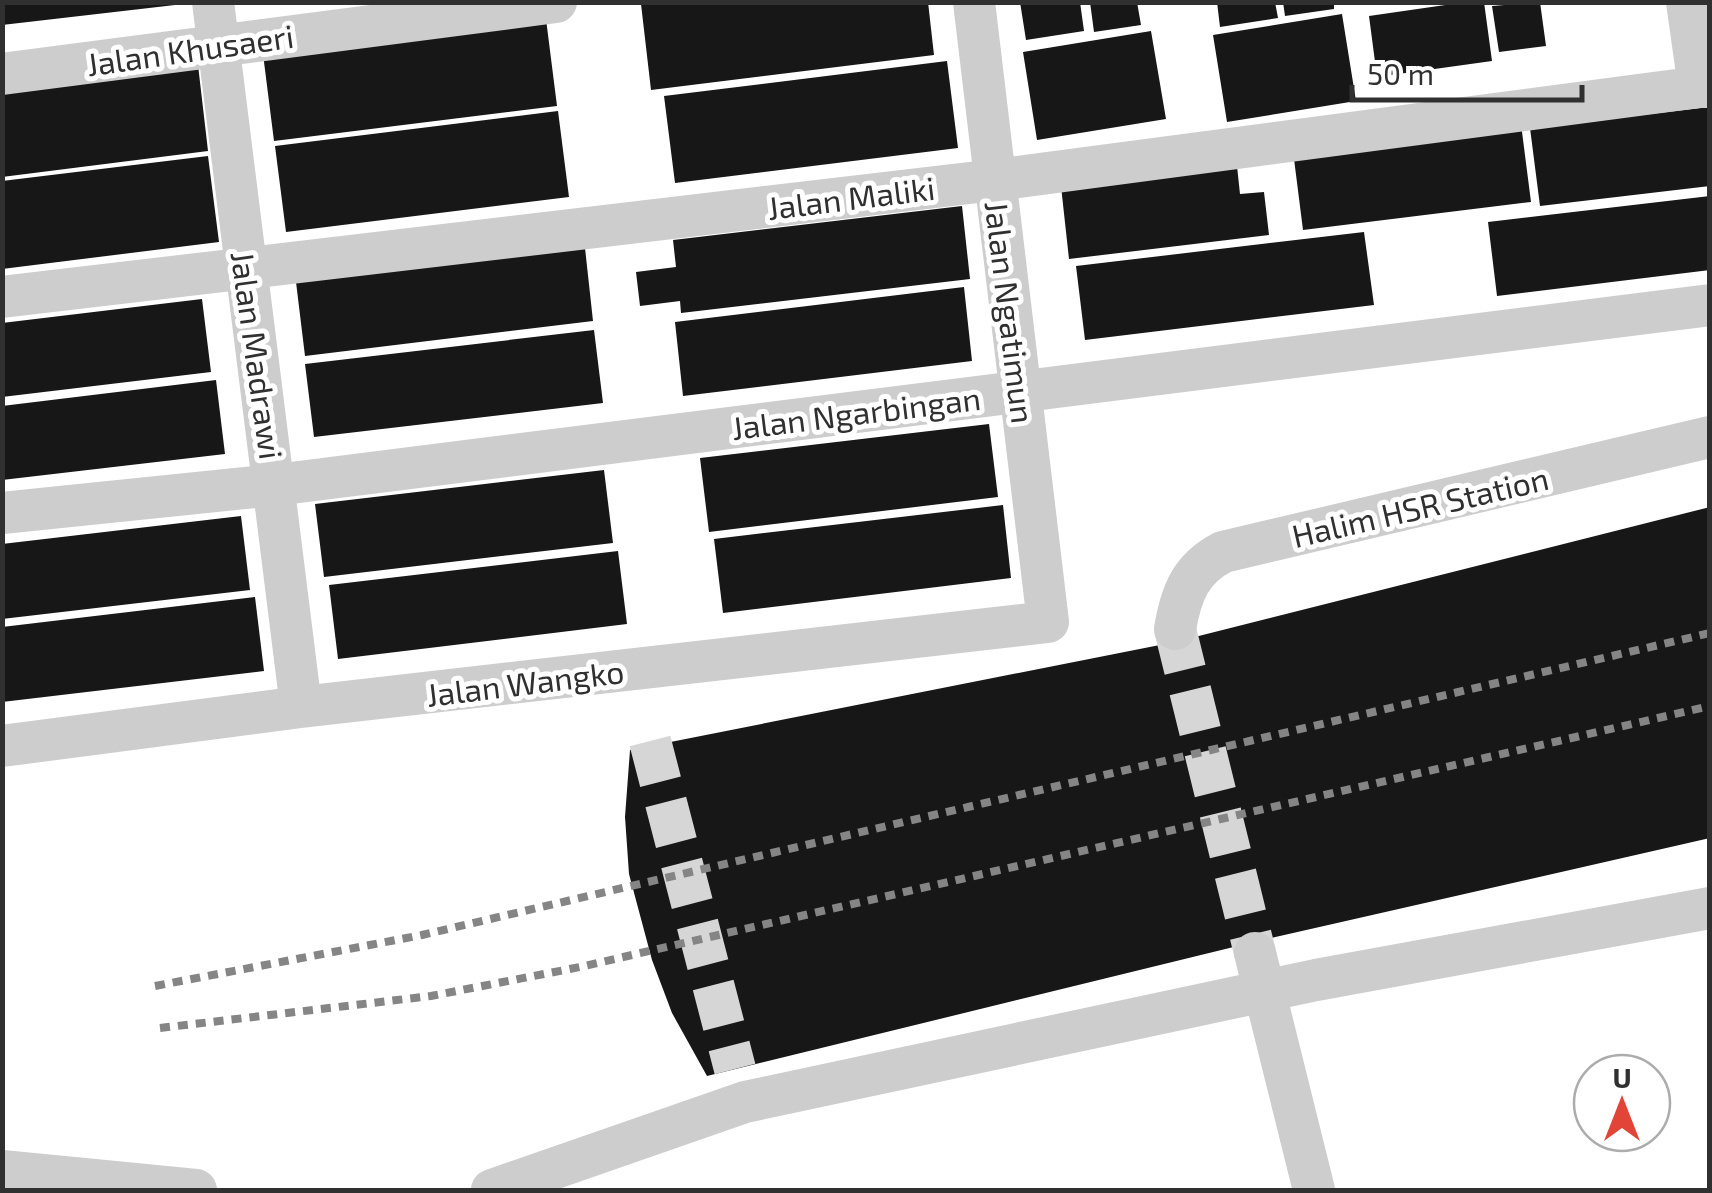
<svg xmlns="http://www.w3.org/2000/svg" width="1712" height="1193" viewBox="0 0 1712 1193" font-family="'Exo 2',sans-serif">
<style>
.building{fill:#171717}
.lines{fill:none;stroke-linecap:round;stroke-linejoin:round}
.minor-tunnel{stroke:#d6d6d6;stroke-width:42;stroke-dasharray:42 21;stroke-linecap:butt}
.minor{stroke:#cdcdcd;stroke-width:42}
.rail{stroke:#858585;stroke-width:8;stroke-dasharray:10 8;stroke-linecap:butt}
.labels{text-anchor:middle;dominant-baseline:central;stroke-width:10;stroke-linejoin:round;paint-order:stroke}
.street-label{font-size:32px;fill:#303030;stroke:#fff}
</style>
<rect width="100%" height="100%" fill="#fff"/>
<path class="building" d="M2 2H175V5L2 25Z
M928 2 934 55 651 90 641 4Z
M1020 2H1080L1084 31 1026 40Z
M1090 2H1137L1141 25 1094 32Z
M1217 2H1275L1278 18 1220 27Z
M1283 2H1334V9L1285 16Z
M1466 2H1484L1492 61 1377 77 1369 16Z
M1540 2 1546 46 1499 52 1492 6Z
M1342 14 1356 101 1227 122 1213 35Z
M546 19 557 106 274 141 263 54Z
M1151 31 1166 119 1037 140 1023 52Z
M947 61 958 148 675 183 664 96Z
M198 65 208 151 2 177V89Z
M1710 107V186L1540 206 1530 128Z
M558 111 569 197 286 232 275 146Z
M1521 124 1531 202 1303 230 1293 151Z
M208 156 219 242 2 269V181Z
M1237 166 1240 194 1264 192 1269 235 1069 259 1061 186Z
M1710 196V270L1497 296 1488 222Z
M962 206 970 279 681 313 680 301 640 306 636 272 676 267 673 240Z
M1364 232 1374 305 1085 340 1076 266Z
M585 248 593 321 305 356 296 282Z
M964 287 972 361 683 396 675 322Z
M202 299 211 372 2 397V323Z
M594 330 603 403 314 437 305 364Z
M216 380 225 454 2 480V406Z
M989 424 998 497 709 532 700 458Z
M604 470 613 543 324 577 315 504Z
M1003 505 1011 578 723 613 714 539Z
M1710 507V838L1254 942 707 1076 672 1013 652 960 629 874 625 817 630 750 1175 642Z
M241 516 250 590 2 619V544Z
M618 551 627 624 338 659 329 585Z
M255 597 264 671 2 702V627Z"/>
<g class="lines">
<path class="minor-tunnel" d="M1175 629 1255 953
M650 741 735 1069"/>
<path class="minor" d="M213 2 301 707
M1687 2 1699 87H1710
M2 74 556 2
M2 297 995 180 1699 87
M2 513 275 485 1710 305
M1175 629C1181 594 1190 569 1223 552L1710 437
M2 746 301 707 1048 622 974 2
M1255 953 1314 1190
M2 1171 196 1190
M492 1190 745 1102 1316 980 1710 908"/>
<path class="rail" d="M155 986 422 935 1710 633
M160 1028 431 996 580 967 1710 706"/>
</g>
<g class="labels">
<g class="street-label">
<text transform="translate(190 49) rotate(-8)">Jalan Khusaeri</text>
<text transform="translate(851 197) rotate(-7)">Jalan Maliki</text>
<text transform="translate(1011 312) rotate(83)">Jalan Ngatimun</text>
<text transform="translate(258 355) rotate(82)">Jalan Madrawi</text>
<text transform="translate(856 412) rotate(-7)">Jalan Ngarbingan</text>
<text transform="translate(1420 506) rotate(-13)">Halim HSR Station</text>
<text transform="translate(525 682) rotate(-7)">Jalan Wangko</text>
</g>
</g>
<rect width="1712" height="1193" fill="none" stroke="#303030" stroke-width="10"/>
<g transform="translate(1622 1103)"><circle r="48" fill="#ffffff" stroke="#acacac" stroke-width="2.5"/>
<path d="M0-8L18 38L0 25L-18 38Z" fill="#e14538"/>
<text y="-15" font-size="28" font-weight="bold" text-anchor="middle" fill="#303030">U</text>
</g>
<path d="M1352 85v15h230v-15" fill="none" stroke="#303030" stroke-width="5"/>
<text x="1367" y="85" font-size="30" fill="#303030" stroke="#ffffff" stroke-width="8" paint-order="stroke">50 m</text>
</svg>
